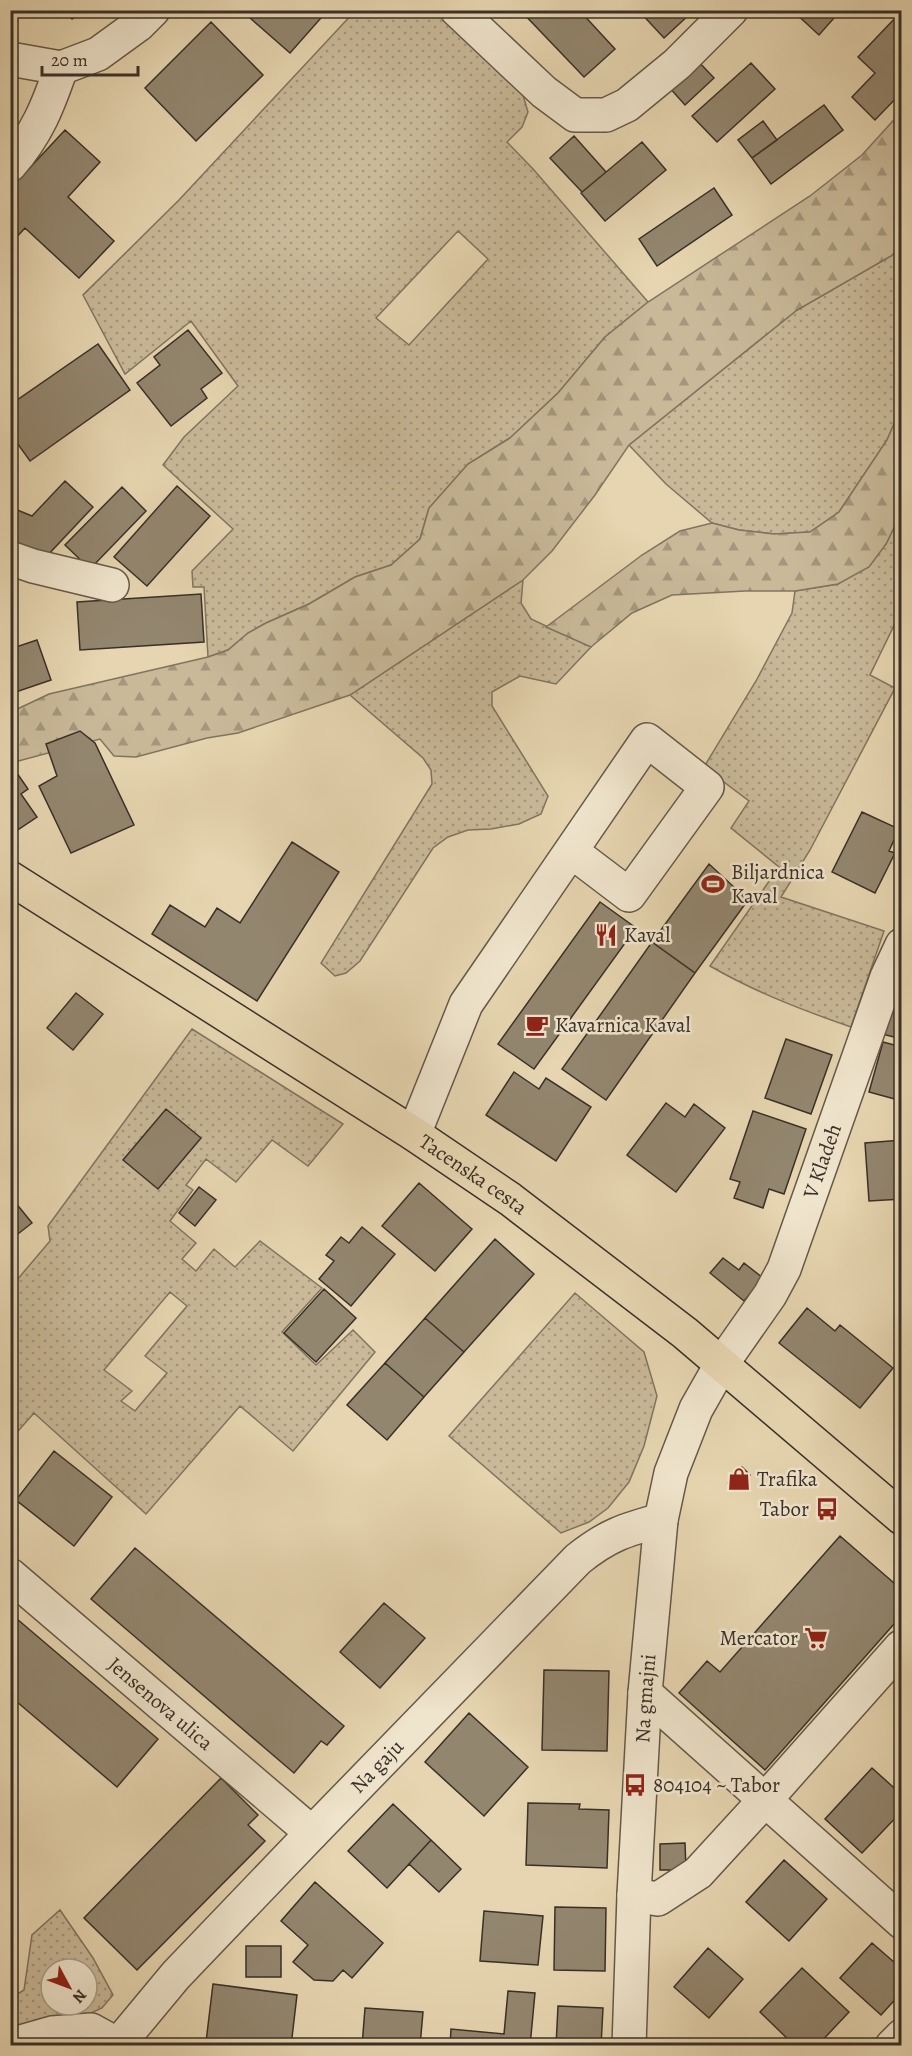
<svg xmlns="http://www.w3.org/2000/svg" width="912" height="2056" viewBox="0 0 912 2056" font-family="Alegreya,serif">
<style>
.grass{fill:url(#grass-dots);stroke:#827460;stroke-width:1.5;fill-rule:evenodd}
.forest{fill:url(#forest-firs);stroke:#827460;stroke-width:1.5}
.building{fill:#93866f;stroke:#3a3028;stroke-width:1.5}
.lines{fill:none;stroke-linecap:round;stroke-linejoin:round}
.minor-casing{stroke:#65594a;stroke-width:36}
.major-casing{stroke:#3a3028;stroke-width:36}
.minor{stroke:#efe4cc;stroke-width:33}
.major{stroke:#e6d5b0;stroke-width:33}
.labels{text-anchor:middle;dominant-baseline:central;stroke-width:5;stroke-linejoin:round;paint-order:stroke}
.poi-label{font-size:21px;fill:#3a3028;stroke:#efe4cc;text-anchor:start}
.street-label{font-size:21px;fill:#3a3028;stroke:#efe4cc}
</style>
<defs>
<pattern id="grass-dots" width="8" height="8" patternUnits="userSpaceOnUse" patternTransform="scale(1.5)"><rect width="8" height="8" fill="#c9b999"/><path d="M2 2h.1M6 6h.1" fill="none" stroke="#a4977d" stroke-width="1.8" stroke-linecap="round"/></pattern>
<pattern id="forest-firs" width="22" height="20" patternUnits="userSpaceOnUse" patternTransform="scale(1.5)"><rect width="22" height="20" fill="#c9b999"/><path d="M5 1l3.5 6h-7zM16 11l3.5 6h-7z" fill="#a4977d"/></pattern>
</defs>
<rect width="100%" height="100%" fill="#e6d5b0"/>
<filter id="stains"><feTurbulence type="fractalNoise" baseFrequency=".00333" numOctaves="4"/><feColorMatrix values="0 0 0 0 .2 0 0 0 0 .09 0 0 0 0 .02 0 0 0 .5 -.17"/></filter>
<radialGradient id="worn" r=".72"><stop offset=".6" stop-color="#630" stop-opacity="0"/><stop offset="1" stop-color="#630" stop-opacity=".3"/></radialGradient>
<path class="grass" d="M438 10 506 76 523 95 528 112 522 127 507 142 534 170 648 302 605 337 558 393 510 438 468 464 429 508 420 539 391 565 355 577 309 604 266 623 248 633 228 650 208 657 204 587H193L192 571 233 529 163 465 184 437 238 386 191 321 125 374 83 295 179 200 355 11ZM458 231 488 259 409 345 376 318Z
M901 247V408L887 440 839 512 810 532 774 534 739 530 712 523 666 484 629 445 797 310 891 256Z
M901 513V611L870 675 895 688 810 850 781 897 884 931 851 1027C802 1010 755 992 710 966L779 867 731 828 749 801 704 767 756 681 792 613 795 591 838 584 886 544Z
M523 580 521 603 531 619 591 647 556 684 520 676 492 692V706L548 796 541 814 519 824 491 829 468 830 448 837 433 848 360 961 346 973 335 976 321 963 432 784 431 770 423 758 350 695Z
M192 1029 343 1124 308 1166 272 1140 236 1182 206 1159 186 1185 193 1190 170 1221 196 1243 182 1259 196 1271 214 1249 235 1267 260 1241 322 1288 282 1332 316 1365 353 1330 375 1352 293 1451 240 1406 146 1514 34 1413 11 1439V1287L50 1241 48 1226ZM170 1292 187 1306 145 1356 167 1373 135 1411 121 1401 132 1391 104 1370Z
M575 1293 644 1352 657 1396 644 1446 629 1482 608 1508 589 1522 561 1533 449 1436Z
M60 1910 93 1958 113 1995 102 2008 78 2019 11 2038V1998L24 1990 32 1935ZM51 1969H87V2005H51Z"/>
<path class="forest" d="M901 112V247L891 256 797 310 629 445 595 495 552 551 523 580 350 695 238 733 207 738 136 757 114 756 100 739 11 763V712L49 694 208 657 228 650 248 633 266 623 309 604 355 577 391 565 420 539 429 508 468 464 510 438 558 393 605 337 648 302 810 196 862 155Z
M901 408V513L886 544 869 567 838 584 795 591H745L672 595 632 613 591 647 546 627 642 555 680 531 712 523 739 530 774 534 810 532 839 512 887 440Z"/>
<path class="building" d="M66 10H87L72 19Z
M255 10H328L290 53 249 17Z
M523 10H579L615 49 584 77 522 12Z
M638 10H691L692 12 664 38Z
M792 10 822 11 841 10 819 35Z
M898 15 902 18V92L875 120 852 97 875 73 858 57Z
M211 22 263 75 196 141 145 88Z
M696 59 714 78 685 105 668 86Z
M751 63 775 89 717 142 692 116Z
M824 105 843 130 771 184 752 158Z
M763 121 777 140 752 158 738 140Z
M65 130 100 162 68 197 114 241 79 278 25 228 10 244V189Z
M574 136 606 172 582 192 550 158Z
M642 142 666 170 605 221 581 193Z
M714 188 732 215 657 266 639 239Z
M188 330 222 373 201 389 207 398 171 426 137 383 160 365 154 357Z
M98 344 130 390 30 461 10 433V405Z
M65 481 93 507 44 559 10 544V507L32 516Z
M177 486 210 516 147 586 114 557Z
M122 487 146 511 90 569 65 545Z
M201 594 204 642 80 650 77 602Z
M37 640 51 680 10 694V649Z
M80 731 95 743 134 825 71 853 39 786 57 776 46 744Z
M10 763 28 789 21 794 37 817 10 835Z
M862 812 899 829 889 851 895 853 875 893 832 872Z
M292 842 339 872 257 1001 152 934 170 905 205 927 217 908 240 923Z
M709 864 748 900 695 973 652 942Z
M600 902 636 928 534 1069 498 1044Z
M652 942 695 973 606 1100 562 1069Z
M76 993 103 1014 73 1050 47 1028Z
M889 996 902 1000V1039L878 1033Z
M786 1039 832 1055 811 1114 765 1098Z
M883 1042 902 1047V1101L869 1092Z
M514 1072 539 1089 546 1078 591 1107 556 1161 486 1115Z
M666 1103 685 1117 694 1104 725 1128 676 1192 627 1155Z
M166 1109 201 1138 158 1189 123 1160Z
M753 1111 806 1129 784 1194 769 1189 763 1208 734 1198 740 1182 730 1179Z
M902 1140V1199L869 1201 865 1143Z
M419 1183 472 1229 435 1271 382 1226Z
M199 1187 216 1200 195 1226 179 1213Z
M10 1196 32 1223 10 1240Z
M362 1227 395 1254 351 1306 319 1279 334 1261 326 1255 341 1237 349 1243Z
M495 1239 534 1274 464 1352 425 1318Z
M723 1258 739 1270 744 1263 763 1278 744 1301 710 1273Z
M324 1289 356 1318 316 1362 284 1333Z
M807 1308 835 1331 840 1325 893 1368 860 1408 779 1343Z
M425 1318 464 1352 424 1397 385 1363Z
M385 1363 424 1397 387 1440 347 1405Z
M54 1451 112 1497 74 1546 16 1500Z
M742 1467 750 1475 737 1490 728 1483Z
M840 1536 902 1590V1615L765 1770 679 1693 707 1661 720 1672Z
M135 1548 344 1726 327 1745 321 1741 294 1773 91 1599Z
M384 1603 425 1638 380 1688 340 1652Z
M10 1613 158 1739 117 1787 10 1696Z
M544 1670 609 1671 607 1751 542 1750Z
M469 1713 528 1767 484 1816 425 1762Z
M872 1768 902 1795V1811L862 1853 825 1819Z
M221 1778 258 1815 248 1825 265 1841 137 1970 84 1918Z
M528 1803 580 1804 579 1809 609 1810 607 1868 526 1865Z
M393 1804 431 1840 387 1888 348 1851Z
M431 1840 461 1869 439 1892 409 1864Z
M685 1843 686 1870H660V1844Z
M784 1860 827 1899 789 1941 746 1902Z
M315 1882 383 1943 352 1978 343 1970 333 1981 314 1980 293 1962 308 1945 281 1921Z
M555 1907 606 1908 605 1971 554 1970Z
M484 1911 543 1916 538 1965 480 1961Z
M872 1943 902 1969V1992L881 2015 840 1978Z
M246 1946H281V1977H246Z
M708 1948 743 1979 709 2018 674 1987Z
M802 1968 849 2012 817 2046H795L760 2012Z
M213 1984 297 1995 291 2046H232L206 2042Z
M508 1991 535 1993 530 2046H450L451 2029 504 2034Z
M558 2006 603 2008 601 2046H556Z
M365 2008 423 2012 420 2046H362Z"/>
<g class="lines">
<g class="minor-casing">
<g id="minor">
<path d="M457 10 544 92 575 115H606L627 105 677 64 731 10"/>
<path d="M10 59 61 68"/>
<path d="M61 68 98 54 138 25 153 10"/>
<path d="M10 165C37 134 48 106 61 68"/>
<path d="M10 558 33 566 112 585"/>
<path d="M414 1134 466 1004 647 740 707 787 629 895 571 851"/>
<path id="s1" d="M10 1575 312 1833"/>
<path d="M645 1693 902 1922"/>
<path d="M634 1895 658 1899 698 1873 765 1800 901 1647"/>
<path d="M10 2045 52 2033 91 2030 120 2046"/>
<path id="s2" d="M117 2046 176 1975 312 1833 578 1559C608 1535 625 1530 661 1520"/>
<path id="s3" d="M629 2046 634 1895 645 1693 661 1520 671 1473 696 1409 721 1365 770 1295 784 1269 887 977 902 945"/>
<path d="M892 2046 902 2036"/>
</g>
</g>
<g class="major-casing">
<g id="major">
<path id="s4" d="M10 878 414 1134 510 1199 685 1333 902 1518"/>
</g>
</g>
<use href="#minor" class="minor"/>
<use href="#major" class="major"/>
</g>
<defs>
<g id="stadium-bare" transform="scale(1.8)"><path d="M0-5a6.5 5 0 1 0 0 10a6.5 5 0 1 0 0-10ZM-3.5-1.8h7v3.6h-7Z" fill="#8f2418" stroke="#efe4cc" stroke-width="2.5" paint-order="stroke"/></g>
<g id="restaurant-bare" transform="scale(1.8)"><path d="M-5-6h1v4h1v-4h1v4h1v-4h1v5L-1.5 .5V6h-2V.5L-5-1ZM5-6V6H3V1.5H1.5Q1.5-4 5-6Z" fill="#8f2418" stroke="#efe4cc" stroke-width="2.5" paint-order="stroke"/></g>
<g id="cafe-bare" transform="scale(1.8)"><path d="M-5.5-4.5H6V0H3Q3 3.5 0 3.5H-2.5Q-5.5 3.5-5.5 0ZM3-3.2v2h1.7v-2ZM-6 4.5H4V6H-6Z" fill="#8f2418" stroke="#efe4cc" stroke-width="2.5" paint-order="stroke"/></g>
<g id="shop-bare" transform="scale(1.8)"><path d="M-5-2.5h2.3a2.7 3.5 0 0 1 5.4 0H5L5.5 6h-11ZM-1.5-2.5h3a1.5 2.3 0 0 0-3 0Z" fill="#8f2418" stroke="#efe4cc" stroke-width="2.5" paint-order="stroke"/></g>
<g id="bus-bare" transform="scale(1.8)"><path d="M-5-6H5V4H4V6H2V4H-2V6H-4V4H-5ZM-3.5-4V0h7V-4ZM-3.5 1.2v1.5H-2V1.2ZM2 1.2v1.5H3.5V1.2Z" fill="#8f2418" stroke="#efe4cc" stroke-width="2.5" paint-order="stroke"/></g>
<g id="supermarket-bare" transform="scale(1.8)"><path d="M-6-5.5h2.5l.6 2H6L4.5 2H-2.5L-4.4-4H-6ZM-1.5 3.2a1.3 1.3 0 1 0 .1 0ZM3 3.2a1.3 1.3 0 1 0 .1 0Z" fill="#8f2418" stroke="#efe4cc" stroke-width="2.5" paint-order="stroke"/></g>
</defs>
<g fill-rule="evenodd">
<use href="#stadium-bare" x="713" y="884"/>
<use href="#restaurant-bare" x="606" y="935"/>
<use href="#cafe-bare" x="537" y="1025"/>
<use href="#shop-bare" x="739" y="1479"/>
<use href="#bus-bare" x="827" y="1509"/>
<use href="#supermarket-bare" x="816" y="1638"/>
<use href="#bus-bare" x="635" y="1785"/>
</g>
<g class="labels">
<g class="poi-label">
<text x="731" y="872">Biljardnica<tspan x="731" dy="24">Kaval</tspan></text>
<text x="624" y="935">Kaval</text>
<text x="555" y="1025">Kavarnica Kaval</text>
<text x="757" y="1479">Trafika</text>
<text x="809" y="1509" text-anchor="end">Tabor</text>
<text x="798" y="1638" text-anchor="end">Mercator</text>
<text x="653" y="1785">804104 ~ Tabor</text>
</g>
<g class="street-label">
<text stroke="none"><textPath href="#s3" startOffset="924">V Kladeh</textPath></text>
<text stroke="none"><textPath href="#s4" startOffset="550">Tacenska cesta</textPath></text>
<text stroke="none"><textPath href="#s3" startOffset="348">Na gmajni</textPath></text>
<text stroke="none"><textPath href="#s1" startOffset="198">Jensenova ulica</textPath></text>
<text stroke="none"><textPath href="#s2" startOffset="382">Na gaju</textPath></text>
</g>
</g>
<rect width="912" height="2056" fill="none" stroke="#e6d5b0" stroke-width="36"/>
<rect x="12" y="12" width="888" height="2032" fill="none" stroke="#3a3028" stroke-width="3"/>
<rect x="18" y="18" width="876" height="2020" fill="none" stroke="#3a3028" stroke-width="1.5"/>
<g transform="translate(69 1987) rotate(131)"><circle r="28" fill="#efe4cc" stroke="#a79c8a" stroke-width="1.5"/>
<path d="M0-4.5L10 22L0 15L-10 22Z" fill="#8f2418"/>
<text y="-9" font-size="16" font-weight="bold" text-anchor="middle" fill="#3a3028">N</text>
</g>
<path d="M42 66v9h96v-9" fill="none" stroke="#3a3028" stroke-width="3"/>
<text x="51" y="66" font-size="18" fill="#3a3028" stroke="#efe4cc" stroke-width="4.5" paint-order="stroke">20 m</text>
<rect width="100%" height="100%" filter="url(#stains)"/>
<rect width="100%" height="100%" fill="url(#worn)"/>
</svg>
